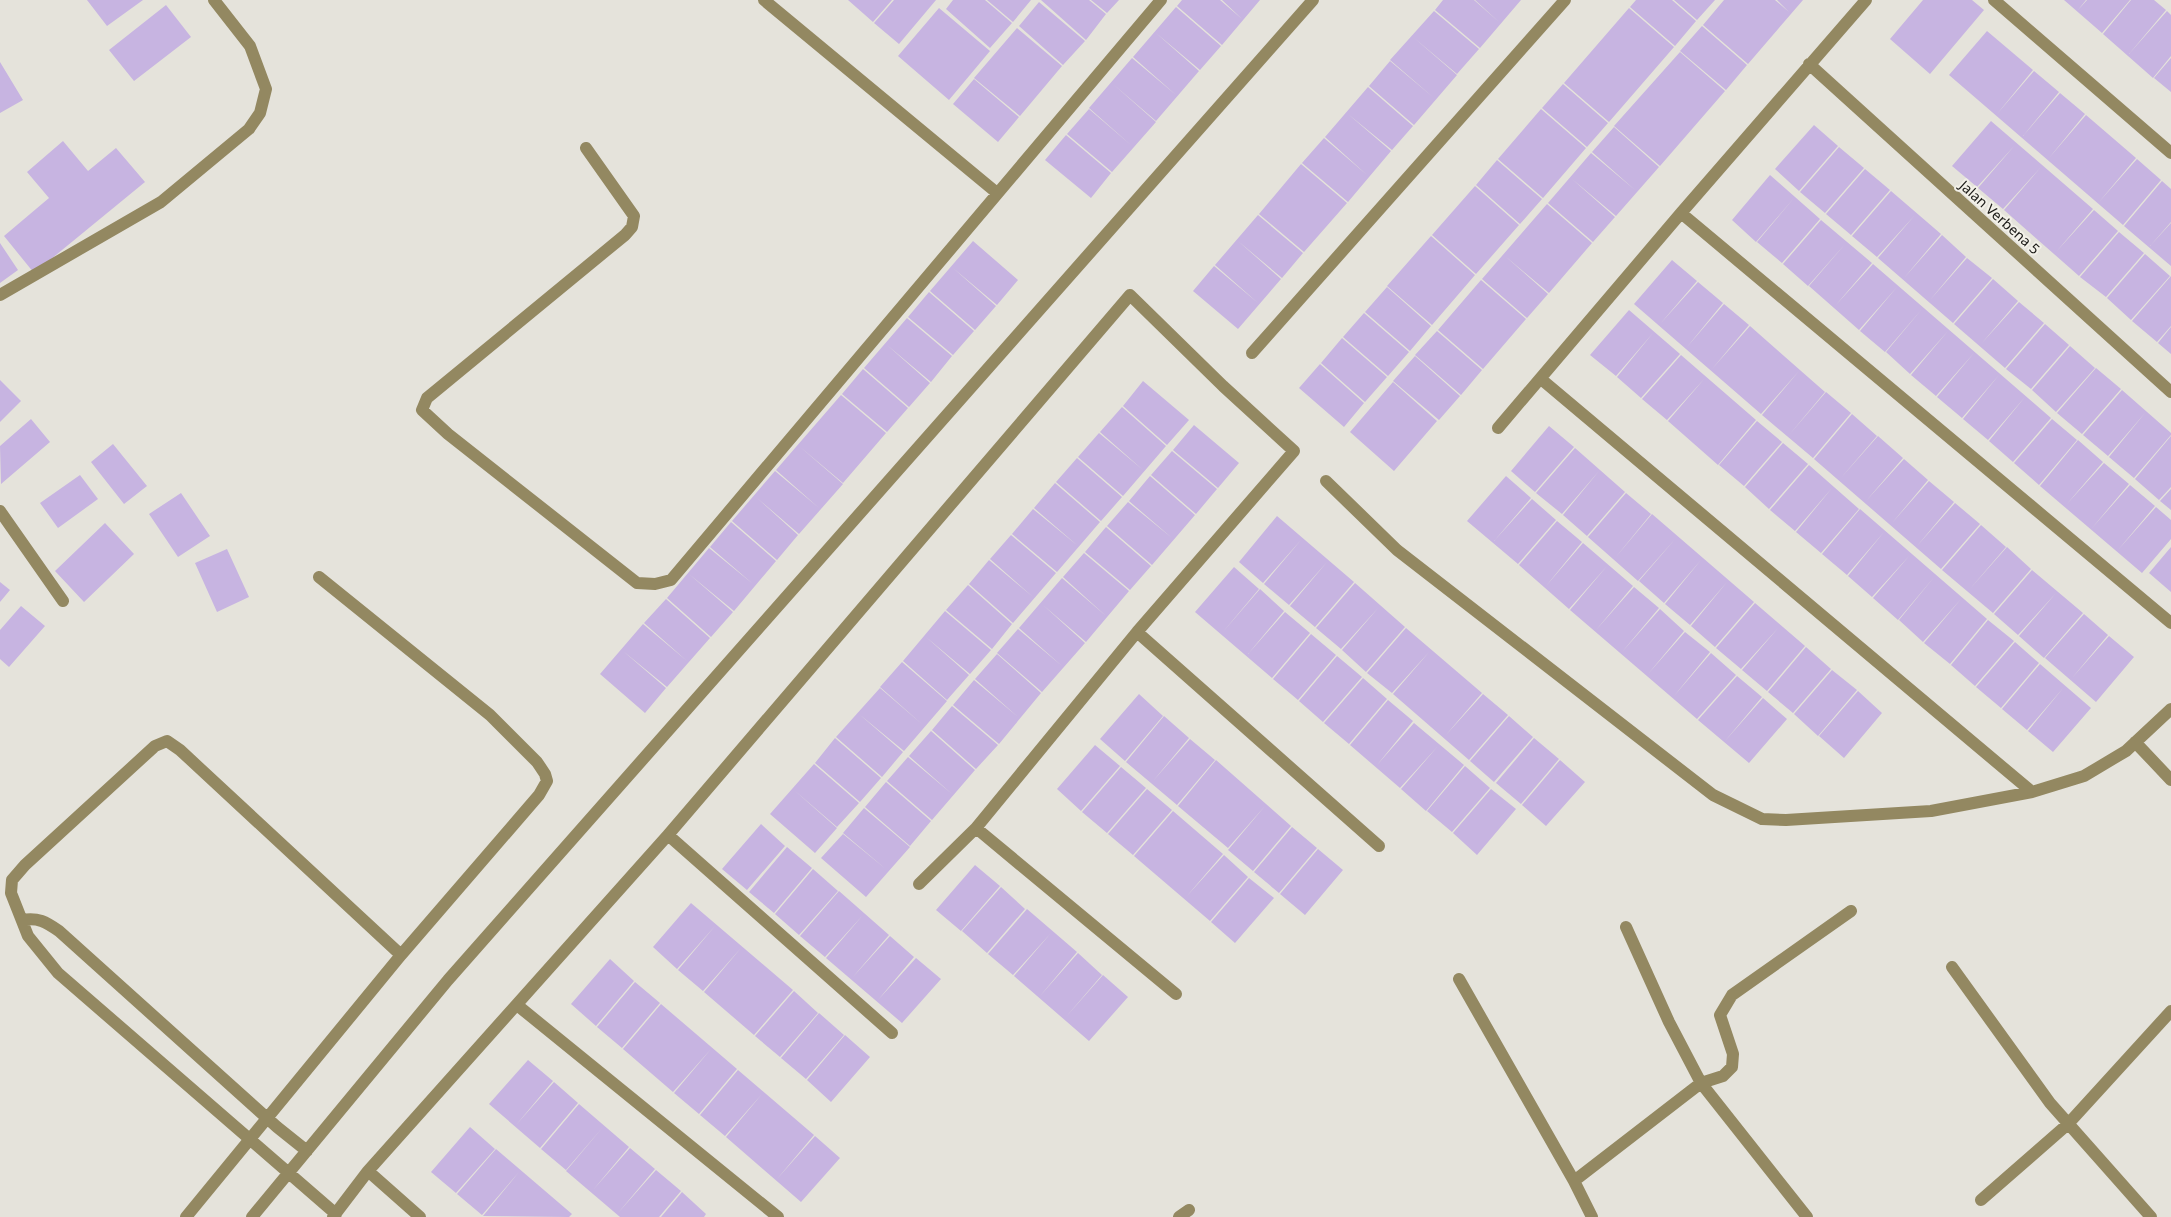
<svg xmlns="http://www.w3.org/2000/svg" width="2171" height="1217" viewBox="0 0 2171 1217" font-family="'Noto Sans',sans-serif">
<style>
.building{fill:#c7b4e1}
.lines{fill:none;stroke-linecap:round;stroke-linejoin:round}
.minor{stroke:#938861;stroke-width:12}
.labels{text-anchor:middle;dominant-baseline:central;stroke-width:4;stroke-linejoin:round;paint-order:stroke}
.street-label{font-size:14px;fill:#191815;stroke:#f2f0e8}
</style>
<rect width="100%" height="100%" fill="#e5e3db"/>
<path class="building" d="M87 0H143L107 26Z
M848 0H892L873 22Z
M894 0H936L899 44 874 23Z
M953 0H985L1012 23 990 48 946 9Z
M987 0H1031L1013 22Z
M1041 0H1089L1106 14 1086 40Z
M1091 0H1119L1107 13Z
M1182 0H1220L1242 19 1222 0H1260L1222 45 1177 6Z
M1443 0H1474L1499 22 1475 0H1521L1480 48 1435 10Z
M1636 0H1672L1696 21 1675 46 1630 7Z
M1674 0H1715L1697 20Z
M1724 0H1775L1789 12 1777 0H1803L1748 64 1703 25Z
M1923 0H1972L1984 10 1930 74 1890 39Z
M2064 0H2086L2078 10 2087 0H2130L2102 33Z
M2131 0H2154L2166 10 2129 54 2167 11 2171 15V56L2153 78 2103 34Z
M1039 2 1085 41 1063 65 1019 26Z
M166 5 191 37 134 81 109 50Z
M1176 7 1221 46 1200 70 1156 33 1199 71 1156 121 1113 84 1156 122 1112 172 1067 134 1089 109 1132 146 1089 108 1132 58 1176 95 1133 57Z
M939 8 990 51 949 100 898 56Z
M1629 8 1674 47 1609 122 1564 83Z
M1434 11 1479 49 1457 74 1413 37 1457 75 1414 125 1369 86 1390 61 1434 98 1390 60Z
M1702 26 1747 65 1726 90 1680 51Z
M1017 28 1062 66 1020 116 974 78Z
M1987 31 2033 70 1997 114 2034 71 2059 92 2023 136 2060 93 2085 114 2049 158 2086 115 2136 158 2099 202 2137 159 2161 180 2123 225 1949 75Z
M1680 52 1725 91 1660 166 1614 126Z
M2171 58V92L2154 78Z
M0 62 23 100 0 113Z
M974 79 1019 117 998 142 953 104Z
M1563 84 1608 123 1587 147 1542 108Z
M1368 87 1413 126 1392 150 1348 114 1391 151 1348 202 1302 163 1324 138 1367 175 1325 137Z
M1541 109 1586 148 1543 198 1498 159Z
M1991 121 2093 209 2056 252 2094 210 2118 231 2079 276 2004 210 2041 167 2003 209 1978 188 2015 145 1977 187 1952 166Z
M1814 125 1838 146 1799 191 1775 169Z
M1614 127 1659 167 1616 216 1572 179 1615 217 1593 242 1548 203 1591 153 1635 190 1592 152Z
M1066 135 1111 173 1091 198 1045 160Z
M63 141 88 171 116 148 145 182 34 273 4 236 49 198 27 172Z
M1839 147 1864 168 1825 213 1800 192Z
M1497 160 1542 199 1520 224 1476 185Z
M1301 164 1347 203 1304 252 1259 214Z
M1865 169 1890 190 1851 235 1826 214Z
M1770 175 1820 219 1782 263 1757 242 1794 198 1756 242 1732 220Z
M2162 181 2171 189V222L2150 246 2171 223V266L2124 226Z
M1475 186 1519 225 1476 274 1432 235Z
M1891 191 1941 234 1904 278 1942 235 1966 257 1930 300 1967 258 1992 278 1953 323 1878 258 1915 215 1877 257 1852 236Z
M1547 204 1592 243 1549 293 1505 256 1548 294 1527 318 1482 279Z
M1258 215 1303 253 1282 278 1238 241 1281 279 1238 329 1193 291 1214 266 1258 303 1215 265Z
M1821 220 1872 263 1835 306 1873 264 2051 418 2013 462 1989 441 2025 397 1988 440 1963 419 1999 375 1962 418 1937 397 1974 353 1936 396 1911 375 1948 331 1910 374 1886 352 1922 309 1885 352 1860 331 1897 287 1859 330 1809 286 1846 243 1808 286 1783 264Z
M2119 232 2144 253 2106 297 2080 277Z
M1431 236 1475 275 1432 325 1387 286Z
M973 241 1018 280 997 305 953 268 996 306 975 330 930 291Z
M0 243 18 270 0 283Z
M2145 254 2170 276 2131 320 2107 298Z
M1672 260 1697 281 1660 324 1698 282 1723 303 1687 347 1724 304 1749 325 1712 369 1750 326 1825 392 1789 435 1826 392 1851 413 1813 458 1762 415 1799 371 1761 414 1634 304Z
M2171 276V326L2157 342 2132 321Z
M1993 279 2018 301 1981 344 2019 302 2044 323 2005 368 1954 324Z
M1481 280 1526 319 1483 369 1438 330Z
M1387 287 1431 326 1410 351 1365 312Z
M929 292 974 331 953 355 908 317Z
M1629 310 1680 354 1641 398 1617 377 1653 333 1616 376 1590 355Z
M1364 313 1409 352 1388 376 1343 337Z
M907 318 952 356 931 382 887 345 930 383 909 407 864 368Z
M2045 324 2069 345 2031 389 2006 369Z
M2171 327V354L2158 343Z
M1437 331 1482 370 1461 395 1415 355Z
M1342 338 1387 377 1365 402 1321 363Z
M2070 346 2095 368 2056 412 2032 390Z
M1681 355 1756 420 1718 465 1668 421 1705 378 1667 420 1642 399Z
M1415 356 1460 396 1439 420 1393 381Z
M1320 364 1364 403 1344 427 1299 388Z
M2096 368 2121 389 2082 434 2057 413Z
M863 369 908 408 887 432 842 394Z
M0 380 21 401 0 422Z
M1143 381 1189 420 1167 445 1123 406Z
M1393 382 1437 421 1394 471 1350 432Z
M2122 390 2171 433V435L2134 478 2109 457 2145 413 2108 456 2083 435Z
M841 395 886 433 843 483 799 446 843 484 799 534 756 497 798 535 777 560 732 521 775 471 819 508 776 470Z
M1122 407 1166 446 1123 496 1078 457 1099 433 1143 470 1100 432Z
M1852 414 1877 436 1840 479 1878 436 1903 458 1866 501 1904 459 1928 480 1892 523 1929 481 1954 502 1917 546 1955 503 1980 524 1941 569 1814 459Z
M31 419 50 442 1 484 0 446Z
M2052 419 2077 440 2039 485 2014 463Z
M1757 421 1782 442 1744 486 1719 465Z
M1194 425 1239 463 1218 488 1173 450Z
M1549 426 1574 447 1535 492 1511 471Z
M2171 436V487L2159 500 2135 479Z
M2078 440 2103 462 2066 505 2104 463 2129 484 2092 528 2130 485 2155 506 2118 550 2156 507 2171 520V539L2142 573 2040 486Z
M1783 443 1808 464 1769 509 1745 487Z
M113 444 147 486 124 504 91 462Z
M1575 448 1625 492 1587 536 1563 515 1599 471 1562 514 1536 493Z
M1172 451 1217 489 1196 514 1151 475Z
M1077 458 1122 497 1101 521 1056 482Z
M1809 465 1859 509 1821 553 1796 532 1832 488 1795 531 1770 510Z
M80 475 98 499 58 528 40 503Z
M1150 476 1195 515 1152 565 1107 526 1128 502 1172 538 1129 501Z
M1506 476 1531 498 1494 541 1532 499 1556 520 1518 564 1467 521Z
M1055 483 1100 522 1057 572 1012 534 1033 509 1078 546 1034 508Z
M2171 489V510L2160 501Z
M181 493 210 536 178 557 149 514Z
M1626 493 1651 514 1615 558 1652 514 1754 602 1715 647 1691 626 1727 582 1690 625 1665 604 1701 560 1664 603 1639 581 1676 538 1638 581 1588 537Z
M1860 509 1987 619 1950 664 1924 643 1961 599 1923 642 1899 620 1935 576 1898 620 1873 598 1910 555 1872 597 1848 576 1884 532 1847 575 1822 554Z
M1277 516 1354 582 1315 627 1290 606 1327 562 1289 605 1264 584 1301 540 1263 583 1239 562Z
M1557 521 1582 542 1546 586 1583 543 1633 586 1596 630 1634 587 1659 608 1622 652 1660 609 1684 631 1648 674 1685 632 1710 652 1674 696 1711 653 1736 675 1697 719 1570 610 1607 566 1569 609 1519 565Z
M731 522 776 561 734 611 689 574 733 612 711 637 667 598 709 548 753 584 710 547Z
M105 523 134 554 84 602 55 571Z
M1981 525 2006 547 1969 590 2007 547 2031 569 1993 613 1942 570Z
M1106 527 1151 566 1130 590 1085 552Z
M1011 535 1056 573 1013 623 969 584 989 560 1033 597 990 559Z
M2171 547V592L2149 573Z
M227 549 249 597 217 612 195 563Z
M1084 553 1129 591 1086 642 1043 605 1085 643 1042 692 997 653 1018 629 1062 666 1019 628 1062 578 1106 616 1063 577Z
M1234 567 1259 589 1222 633 1260 589 1284 611 1248 654 1285 612 1310 633 1272 678 1195 612Z
M2032 570 2083 613 2044 658 2019 636 2056 593 2018 635 1994 614Z
M0 582 10 590 0 602Z
M1355 583 1405 627 1366 672 1342 650 1379 607 1341 649 1316 628Z
M968 585 1012 624 992 649 946 610Z
M666 599 710 638 667 687 623 651 666 688 645 713 600 674 643 624 687 661 644 623Z
M1755 603 1805 646 1767 691 1742 670 1779 627 1741 669 1716 648Z
M21 606 45 626 9 667 0 659V630Z
M945 611 991 650 970 674 926 637 969 675 947 700 903 661Z
M2084 614 2108 635 2072 678 2109 636 2134 657 2096 702 2045 658Z
M1988 620 2014 641 1975 686 1951 665Z
M1406 628 1482 693 1445 736 1483 694 1508 715 1469 760 1393 694 1430 651 1392 693 1367 673Z
M1311 634 1336 655 1298 700 1273 679Z
M2015 642 2039 663 2001 708 1976 687Z
M1806 647 1831 669 1793 713 1768 692Z
M997 654 1041 693 999 744 953 705 974 680 1018 717 975 679Z
M1337 656 1362 677 1323 722 1299 701Z
M902 662 947 701 904 751 859 714 903 752 882 777 836 737 880 688 923 725 880 687Z
M2040 664 2091 708 2053 752 2028 731 2064 687 2027 730 2002 709Z
M1832 670 1857 690 1818 736 1794 714Z
M1737 676 1762 697 1725 741 1763 698 1787 719 1749 763 1698 720Z
M1363 678 1387 699 1349 744 1324 723Z
M1858 691 1882 713 1844 758 1819 736Z
M1139 694 1163 716 1125 761 1100 739Z
M1388 700 1413 721 1377 765 1414 723 1464 765 1426 811 1401 789 1438 746 1400 788 1350 745Z
M952 706 998 745 976 769 932 730Z
M1164 716 1189 738 1153 781 1190 739 1215 760 1177 805 1126 762Z
M1509 716 1533 737 1494 782 1470 761Z
M931 731 975 770 932 820 887 781 908 757 952 794 909 756Z
M835 738 881 778 860 802 815 763Z
M1534 738 1559 759 1521 804 1496 783Z
M1095 745 1120 766 1081 811 1057 789Z
M1216 760 1291 826 1253 871 1228 850 1265 806 1228 848 1178 806Z
M1560 760 1585 782 1546 826 1522 805Z
M814 764 859 803 837 827 794 790 837 828 815 853 770 814Z
M1465 766 1490 788 1452 832 1427 811Z
M1121 767 1146 788 1107 833 1082 812Z
M886 782 931 821 910 846 865 807Z
M1147 789 1172 810 1133 855 1108 834Z
M1491 789 1516 809 1477 855 1453 833Z
M864 808 910 847 866 897 821 858 843 834 887 870 843 833Z
M1173 811 1223 854 1186 897 1224 855 1248 877 1210 921 1134 856Z
M761 824 785 846 747 890 722 869Z
M1292 827 1317 848 1279 893 1254 872Z
M787 847 812 868 774 913 749 892Z
M1318 849 1343 870 1305 915 1280 894Z
M975 865 1000 886 961 931 936 910Z
M813 869 838 891 799 935 775 914Z
M1249 878 1274 898 1235 943 1211 922Z
M1001 887 1025 909 987 953 962 931Z
M839 891 889 935 852 978 890 936 914 957 878 1000 916 958 941 979 902 1023 826 958 863 915 825 957 800 936Z
M691 903 793 990 754 1035 704 992 741 948 703 991 678 970 715 926 677 969 653 947Z
M1027 909 1077 952 1040 996 1078 953 1102 975 1065 1018 1103 975 1128 997 1089 1041 1014 976 1051 933 1013 975 988 954Z
M610 959 634 981 596 1026 571 1004Z
M635 982 660 1003 622 1048 597 1027Z
M794 991 818 1013 780 1057 755 1036Z
M661 1004 737 1069 699 1114 674 1093 711 1049 673 1092 623 1049Z
M819 1013 844 1035 806 1079 781 1058Z
M845 1035 870 1057 831 1102 807 1080Z
M528 1060 553 1081 516 1125 554 1082 578 1103 540 1148 489 1104Z
M738 1070 814 1135 777 1179 815 1136 840 1158 801 1202 726 1137 762 1094 725 1136 700 1115Z
M579 1104 629 1147 593 1190 630 1148 655 1169 618 1213 656 1170 681 1191 659 1217H620L566 1171 603 1127 566 1170 541 1149Z
M470 1127 495 1149 456 1193 431 1172Z
M496 1149 572 1214 569 1217 483 1216 519 1172 482 1215 457 1194Z
M682 1192 706 1214 704 1217H661Z"/>
<g class="lines">
<path class="minor" d="M764 0 997 193
M1994 0 2171 153
M1809 64 2171 392
M586 148 634 216 632 227 625 235 427 398 422 410 448 434 637 583 655 584 671 580 1161 0
M1681 213 2171 623
M0 295 161 202 249 129 260 113 266 89 250 46 214 0
M1252 353 1565 0
M1541 379 2032 792
M1498 428 1681 213 1866 0
M1326 481 1397 550 1713 795 1762 819 1786 820 1931 811 2032 792 2084 776 2126 751 2171 709
M0 511 63 601
M1137 632 1379 846
M2135 742 2171 780
M976 828 1176 994
M668 835 892 1033
M22 920C38 917 46 922 59 931L277 1127 307 1151
M1626 927 1669 1022 1701 1083 1807 1217
M1952 967 2050 1103 2151 1217
M1459 979 1574 1181 1592 1217
M517 1005 778 1217
M368 1171 420 1217
M1574 1181 1701 1083 1723 1076 1732 1067 1733 1054 1720 1015 1732 995 1851 911
M1981 1200 2068 1124 2171 1011
M336 1214 58 973 28 936 11 893 12 880 25 865 155 746 167 741 180 750 401 955
M186 1217 401 955 539 795 547 781 545 774 537 762 490 715 319 577
M252 1217 448 980 1313 0
M333 1217 368 1171 668 835 1130 295 1223 386 1294 451 1137 632 976 828 919 884
M1179 1217 1189 1210"/>
</g>
<g class="labels">
<g class="street-label">
<text transform="translate(2000 217) rotate(42)">Jalan Verbena 5</text>
</g>
</g>
</svg>
